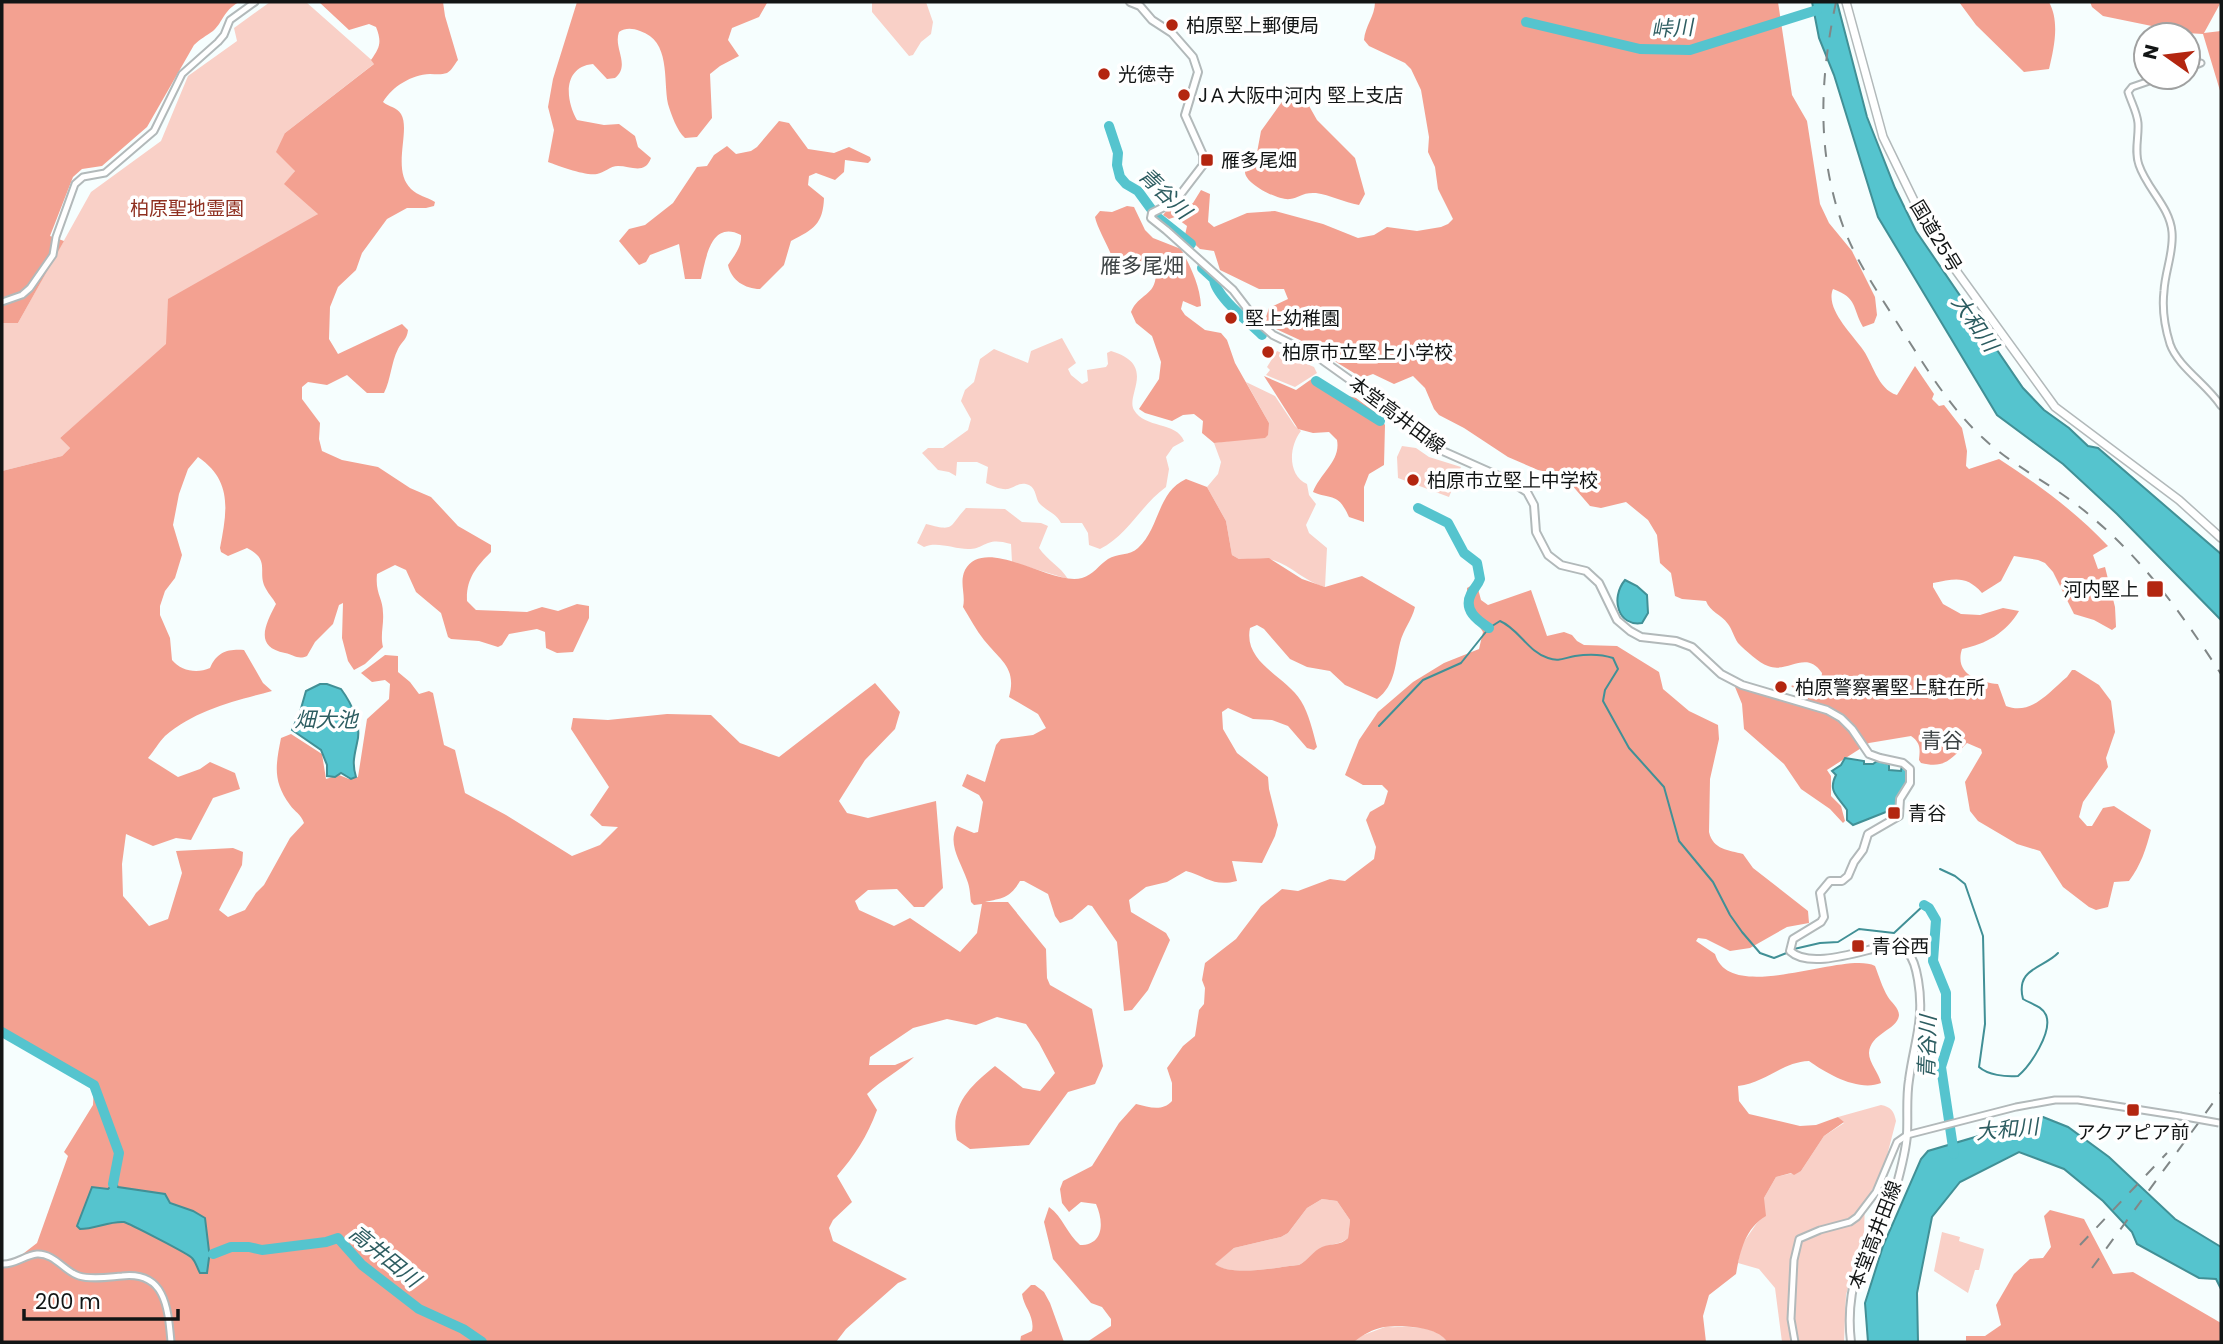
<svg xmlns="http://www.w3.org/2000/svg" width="2223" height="1344" viewBox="0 0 2223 1344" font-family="Poppins,'Noto Sans JP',sans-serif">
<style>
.green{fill:#f9d0c7}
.forest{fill:#f3a191;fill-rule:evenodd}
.water{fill:#55c4ce;stroke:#419096;stroke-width:2}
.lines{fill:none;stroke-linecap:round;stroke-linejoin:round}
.stream{stroke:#419096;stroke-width:2}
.river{stroke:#55c4ce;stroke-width:10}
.tertiary-casing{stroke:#b2b9ba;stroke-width:9}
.secondary-casing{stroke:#b2b9ba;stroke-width:10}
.trunk-casing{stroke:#b2b9ba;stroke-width:10}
.tertiary{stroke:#fff;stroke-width:5}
.secondary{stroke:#fff;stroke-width:6}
.trunk{stroke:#fff;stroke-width:7}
.rail{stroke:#818787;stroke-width:2;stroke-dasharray:12 12;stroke-linecap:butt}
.tertiary-bridge-casing{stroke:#b2b9ba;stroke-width:9;stroke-linecap:butt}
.tertiary-bridge{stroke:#fff;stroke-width:5}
.poi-dot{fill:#b32610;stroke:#fff;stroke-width:2.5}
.labels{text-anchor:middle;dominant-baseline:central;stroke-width:7;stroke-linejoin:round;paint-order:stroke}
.poi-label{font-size:19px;fill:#121515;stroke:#fff;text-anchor:start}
.park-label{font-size:19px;fill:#8f3021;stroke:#fff}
.street-label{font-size:19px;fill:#121515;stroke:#fff}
.water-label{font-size:21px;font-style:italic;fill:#2d5d61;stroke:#fff}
.neighbourhood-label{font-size:21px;fill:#3f4546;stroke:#fff}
</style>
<rect width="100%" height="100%" fill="#f6fefe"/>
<path class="green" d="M270 2H306L375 63 285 133 295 171 285 184 319 213 60 438 70 448 62 456 2 471V323H18L91 192 161 141 188 76 237 41 234 28Z
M872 2H926L933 22 931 34 921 42 913 55 909 56 872 12Z
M1062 338 1076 363 1068 369 1071 375 1082 384 1088 381 1087 370 1106 367 1108 364 1107 353 1111 351C1158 365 1125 395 1134 410 1145 429 1176 421 1184 441L1173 447 1166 457 1169 469 1166 487C1141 505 1128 535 1100 549L1089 545 1088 533 1082 523H1061C1056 513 1048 512 1040 504 1035 499 1037 489 1029 485 1020 481 1016 487 1008 489 1001 490 992 486 986 483L988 467 977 462H957L956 476 949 472 938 470 922 453 928 448H943L968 430 971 419 961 401 965 390 974 382 980 359 994 349 1028 363 1031 351Z
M1277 351 1314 367 1317 373 1295 387 1266 375 1270 370 1267 367Z
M1246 382 1275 396 1295 426 1301 431C1289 446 1287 475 1307 484L1309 495 1316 504 1306 525 1309 533 1327 548 1325 587C1305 582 1292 566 1273 560 1261 556 1251 560 1239 559L1232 555 1226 521 1207 487 1218 474 1221 462 1214 443 1243 439 1269 423Z
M1402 446 1416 448 1429 457 1461 467 1449 497 1398 478 1397 457Z
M966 508 1005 509 1022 522 1041 523 1048 526 1039 548C1047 560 1060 566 1068 579L1012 562 1011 544C985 536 986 549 968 549 954 549 937 541 924 547L917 543 926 524C956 532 948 527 966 508Z
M1881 1105C1891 1107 1894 1111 1896 1121L1883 1171 1865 1202 1864 1233 1846 1295 1844 1342H1782L1775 1288 1759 1269 1738 1263 1741 1246 1759 1220 1764 1198 1776 1177 1801 1171 1824 1136 1844 1123 1838 1117Z
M1322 1199 1337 1201 1350 1220 1348 1238C1340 1245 1332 1243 1322 1248 1314 1251 1308 1260 1299 1265 1278 1267 1231 1277 1214 1264L1234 1248 1281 1237 1288 1233 1307 1208Z
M1942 1232 1960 1237 1959 1241 1984 1249 1979 1270H1975L1968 1293 1934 1271Z
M1385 1327C1405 1328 1435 1323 1447 1342H1354L1361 1336Z"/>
<path class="forest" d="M2 2H239C222 12 224 21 213 31 206 36 200 39 194 45L147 127 102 166 82 169 73 177 50 236 64 241 18 323H2Z
M319 2H443L445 16 458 60C454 65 452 70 447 73 441 75 436 74 430 74 411 75 393 86 383 102 389 107 397 107 401 114 411 130 391 170 411 189 418 196 427 197 435 202L434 206 426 208H407L387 219 362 253 356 270 338 287 330 307 329 339 338 354 402 324 408 330C407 340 402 341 398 349 391 363 391 379 384 393H367L347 375 327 385 308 382 302 387V399L320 423 319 439 322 451 342 460 378 467 410 488 431 497 458 526 491 545V552C476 567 466 579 467 601L476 610 527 612 542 607 558 611 577 604 589 606V618L573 652 557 653 546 648 545 632 537 629 509 634 502 645 498 647 479 641 451 639 448 637 441 613 416 592 406 570 395 565 377 574C375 594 383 598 383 613 384 625 380 635 383 647L365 664 354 670 348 661 342 638 343 603 339 605 333 624 315 642 307 656C298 660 294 655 285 653 254 647 265 625 276 604 273 598 269 595 266 589 256 572 272 561 247 548L228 556 221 552 220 548C227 511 233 481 198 457L188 469 179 494 173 525 182 555 175 578 165 591 160 606V615L170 638 172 660C181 671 197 674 210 668 217 652 227 649 244 650L263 683 272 691C235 701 195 710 165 736 159 742 154 751 148 758L178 777 200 769 210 762 235 773 240 789 213 798 191 840 176 838 153 846 126 834 122 864 123 896 149 926 168 919 182 873 176 851 233 848 243 852 242 865 219 910 228 917 245 910 256 893 264 885 290 838 304 823C301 814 295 812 290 805 272 781 276 764 281 738L291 734 322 754 326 779 339 775 349 779 358 777 367 719 389 699 390 684 385 680 372 682 361 673 385 655 398 656V672L410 682 419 694 429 691 433 693 444 745 455 750 465 793 506 815 572 856 600 845 618 827 602 826 590 815 609 787 571 729 573 718 608 720 667 714 711 715 740 743 779 757 875 683 900 712 895 729 865 760 839 801 847 813 868 818 936 801 943 888 924 907H914L897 889 868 890 855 901 859 910 894 926 910 918 960 952 977 933 982 904 974 905 971 902C970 895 970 887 967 880 961 862 947 844 957 826L974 833 978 832 983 802 979 795 962 786 967 774 985 782 996 745 1001 739 1033 735 1046 728 1038 714 1009 697C1017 668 1001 661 984 640 976 630 970 618 963 607 966 595 959 582 965 570 985 534 1053 587 1082 578 1093 575 1099 565 1108 559 1117 553 1130 556 1138 548 1160 528 1157 492 1186 479L1207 487 1226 521 1232 555 1239 559 1269 558 1302 579 1325 587 1362 576 1415 607C1412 620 1403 630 1400 643 1395 663 1396 685 1377 699L1345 685 1330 671 1307 667 1290 659 1264 629 1257 625 1250 628C1243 663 1286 676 1301 701 1309 714 1313 732 1317 747L1314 750 1307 748 1288 726 1272 720 1253 719 1228 708 1222 712 1223 729 1237 753 1268 777 1269 789 1278 825 1275 836 1262 863 1232 861 1237 881C1214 887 1207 877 1186 871L1167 882 1146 887 1129 900 1131 912 1166 933 1170 940 1148 990 1132 1010 1124 1011 1117 942 1092 906 1088 905 1072 919 1060 923 1055 916 1048 894 1024 881H1020C1010 898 1003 898 985 902H1008L1046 949 1047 978 1050 985 1092 1009 1103 1066 1095 1084 1068 1092 1029 1145 970 1149 957 1140C949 1106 970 1086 995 1066L1023 1088 1040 1091 1055 1073 1039 1043 1026 1024 997 1017 976 1025 947 1019 913 1028 870 1057 869 1065H895L914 1057C899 1072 882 1079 867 1094L877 1110C867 1137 855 1155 837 1176L852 1202 833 1220 829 1228 833 1241 907 1279 898 1283 846 1329 836 1342H2V1262L15 1260 37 1243 68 1156 64 1152 93 1105 94 1085 93 1083 2 1032V471L62 456 70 448 60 438 166 344 168 299 318 214 284 184 295 171 276 152 285 133 374 64 371 60C380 47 382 42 376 27L369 24 349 30Z
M577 2H747L767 3 759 17 732 28 728 40 739 56 720 66 710 74 712 118 697 137 685 138C677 131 671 114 668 104 663 79 671 41 640 31 632 28 625 28 619 32 613 48 631 65 615 78L607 79 593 64C563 67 565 99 577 120L604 125 619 124 635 136 638 147 651 158C645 175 631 166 618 166 610 166 604 173 597 174 585 176 559 166 548 162L554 130 548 107 553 79Z
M1375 2H1778L1792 95 1807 121 1820 204 1829 223 1852 251 1875 297 1877 315 1874 323 1863 327C1852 308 1858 298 1833 289 1825 308 1851 333 1861 347 1873 362 1877 389 1897 395L1915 366 1934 394 1932 399 1939 406 1944 405 1962 428 1967 451 1966 466 1969 469 1999 459C2039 485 2076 512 2108 546L2093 555 2098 569 2105 567 2115 607 2116 627 2112 630 2094 620 2074 614 2053 572 2045 563 2038 560 2014 556 2001 581 1982 593C1966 575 1955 579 1933 583V587L1943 604 1961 614 1980 615 2003 608 2019 611C2006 633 1986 644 1962 649 1954 674 1978 682 1998 684L2006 706C2031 716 2049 692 2067 677L2072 670H2075L2099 685 2111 701 2115 732 2106 758 2108 767 2083 802 2079 817 2087 826H2092L2103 808 2114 806 2151 830C2146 849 2141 865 2129 881L2114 882 2108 907 2096 910 2089 907 2063 887 2040 851 2017 844 1978 821 1970 811 1965 782 1982 753 1981 749 1967 743C1951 759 1945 769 1921 763L1919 760C1920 749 1921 743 1911 736L1869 743 1827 770 1831 776V796L1841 806 1845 821 1843 823 1830 809 1801 789 1784 764 1744 729 1742 704 1735 687 1737 684 1807 707 1808 695 1798 692 1791 686C1802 681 1811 686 1821 681L1822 673C1806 649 1788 674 1768 666 1759 663 1745 650 1738 643 1734 637 1732 629 1728 624 1721 614 1710 612 1706 601L1682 599 1675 596 1671 573 1660 563 1657 535 1648 520 1626 502 1601 508 1590 506 1564 476 1538 470 1508 457 1464 428 1439 415 1434 409 1425 388 1413 376 1394 384 1373 374 1362 378 1302 341 1267 325 1265 320 1269 308 1288 299 1284 289H1259L1220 270 1214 251 1200 249 1185 235 1187 226 1175 217 1169 219 1163 215 1174 202 1193 203 1201 190 1210 194 1208 222 1214 227 1247 213 1275 211 1323 224 1358 238 1374 235 1387 227 1417 231 1441 227 1448 224 1453 219 1438 189 1435 167 1428 152 1429 137 1421 90 1411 69 1405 63 1369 46 1364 40C1365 26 1375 16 1375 2Z
M1959 2H2049C2060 22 2054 48 2049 69L2024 72 1976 25Z
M2090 2H2221L2204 33 2221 31V94L2203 34 2186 33 2103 16 2092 7Z
M1289 92 1304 97 1317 120 1355 158 1365 194 1359 205C1344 202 1330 195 1316 193 1302 192 1299 198 1290 199 1279 201 1245 184 1245 172 1245 168 1248 165 1249 161L1256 158 1261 131Z
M779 121 789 123 808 149 834 153 849 147 870 157 871 160 868 163 845 160 844 172 835 180 816 173 809 176 808 185 824 198C823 224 814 229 791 241L784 265 760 289C745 289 731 280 728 265 734 256 742 247 741 235 711 220 706 258 701 279H685L679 244 650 255 646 262 639 265 619 241 629 229 645 225 673 203 697 167 707 166 714 155 727 146 736 154 751 151 757 147Z
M1127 206 1134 207 1145 230 1153 238 1181 249C1191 268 1200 285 1201 306L1197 307 1183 301 1181 309 1185 315 1205 330 1221 333 1227 340 1235 363 1269 423 1268 435 1265 438 1214 443 1202 433 1203 421 1194 414 1183 415 1172 421 1145 413 1139 409 1159 379 1161 362 1152 336 1136 323 1131 312C1139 293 1155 297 1156 274 1145 258 1133 258 1114 262 1110 249 1097 228 1095 217L1100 211 1112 212Z
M1264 376 1296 390 1313 378 1341 394 1356 398 1378 414 1385 425 1384 465 1369 474 1364 487V522L1349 517C1338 492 1332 500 1313 492 1320 473 1341 461 1337 440L1329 432 1313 433 1298 429Z
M1474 584 1477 585 1481 600 1488 605 1531 590 1547 636 1564 632 1572 635 1577 641 1584 645 1617 646 1659 672 1663 689 1689 711 1718 725 1719 739 1710 779 1709 832C1713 850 1729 850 1743 854L1753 868 1808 911 1809 923 1787 927 1750 948 1730 951 1706 939 1698 938 1696 941 1715 954C1730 1006 1845 950 1875 966 1879 976 1882 987 1888 997 1891 1002 1899 1008 1899 1015 1898 1030 1870 1033 1869 1053 1869 1063 1879 1073 1881 1083 1859 1092 1827 1074 1809 1061 1782 1062 1767 1082 1738 1086L1739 1101 1749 1114 1800 1126 1816 1125 1838 1117 1844 1122 1824 1136 1801 1171 1794 1175 1791 1173 1776 1177 1764 1198 1766 1216C1745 1228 1740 1252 1736 1274L1709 1295 1703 1316 1706 1342H1447C1438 1326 1402 1325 1384 1327 1373 1329 1362 1335 1354 1342H1087L1111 1326V1319L1102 1307 1091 1303 1053 1259 1044 1222 1049 1207C1063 1217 1067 1234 1080 1245 1104 1245 1104 1222 1096 1204L1081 1202 1069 1212 1062 1203 1060 1189 1063 1181 1092 1166 1119 1123 1136 1104C1149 1107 1162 1112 1172 1101V1083L1167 1068 1183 1046 1195 1036 1199 1010 1204 1004 1205 988 1202 980 1205 963 1236 939 1261 906 1282 889 1298 891 1330 879 1345 881 1374 859 1376 847 1366 820 1370 812 1384 804 1388 791 1382 785H1363L1345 775 1359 740 1378 712 1413 682 1444 663 1479 649 1483 632 1467 608V588ZM1322 1199 1337 1201 1350 1220 1348 1238C1340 1246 1332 1243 1322 1247 1313 1251 1308 1260 1299 1265 1278 1267 1231 1277 1215 1264L1234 1248 1281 1237 1288 1233 1307 1208Z
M2050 1210 2084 1219 2113 1274 2133 1272 2221 1323V1342H1966V1336H1985L2001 1325 1996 1305 2014 1274 2030 1259 2043 1258 2051 1247 2044 1216Z
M1031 1285H1035L1044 1292 1050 1303 1064 1342H1020L1021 1336 1032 1331C1035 1316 1024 1308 1022 1294Z"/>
<path class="water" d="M1812 2H1837L1867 117 1895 188 1916 231 2023 388 2044 410 2069 428 2088 446 2098 448 2221 554V620L2117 514 2063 464 1997 415 1878 217 1834 75 1819 38Z
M1625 580 1637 586 1647 595 1648 613 1642 623C1618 627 1610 598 1625 580Z
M320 684H327L341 689C352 704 362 725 357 743 354 757 352 764 356 777L351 779 341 773 335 777 327 776V765L321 750 292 730 300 712 306 691Z
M1845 758 1864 761V764H1873L1877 761 1889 764V770L1901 771 1902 765 1908 770C1908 788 1898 791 1896 808L1853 825 1847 820V810C1839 797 1827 792 1836 775L1832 771 1841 765Z
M2043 1117 2068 1127 2109 1157 2175 1219 2221 1247V1289L2216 1279 2199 1278 2137 1244 2132 1232 2103 1201 2064 1169 2019 1152 1960 1182 1932 1217 1917 1293 1918 1342H1868L1865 1303 1883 1246 1921 1159 1928 1151Z
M115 1182 118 1187 165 1194 170 1203 193 1211 205 1218 209 1251 213 1253 209 1258 207 1273H200C197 1268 196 1262 192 1258 189 1254 128 1223 124 1222 109 1221 95 1229 80 1229L77 1226 92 1187 108 1189Z"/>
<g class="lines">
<path class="stream" d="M1379 726 1423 680 1461 663 1489 628 1500 621C1519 629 1528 652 1548 658 1559 662 1564 658 1575 656 1588 654 1601 654 1613 658L1618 669 1605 690 1603 701 1629 748 1664 787 1679 841 1713 882 1730 915 1742 932 1760 953 1774 958 1789 952
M1940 869 1955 876 1965 884 1983 936 1985 1024 1979 1067C1988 1075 2005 1077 2018 1076 2030 1066 2053 1032 2046 1015 2042 1006 2031 1004 2023 999 2015 968 2044 968 2058 953
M1794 949 1820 943 1838 942 1859 929 1894 933 1924 905"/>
<path class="river" d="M1526 22 1640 49 1690 50 1817 10
M1109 126 1118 153 1117 165 1120 177 1126 184 1138 191 1157 217 1191 244
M1202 268 1214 279C1215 296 1250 323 1262 335
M1316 381 1380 421
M1418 508 1448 523 1464 553 1477 563 1480 579C1478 585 1474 588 1471 594 1463 610 1477 620 1489 628
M1924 905 1929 908 1936 920 1933 961 1946 993V1018L1950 1038 1941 1067 1954 1154
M2 1032 94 1085 119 1153 113 1184
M213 1254 231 1247H249L262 1250 326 1242 338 1238 362 1265 419 1309 463 1329 482 1342"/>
<g class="tertiary-casing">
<path id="tertiary" d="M2188 68 2201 63
M2161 77 2132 87 2128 92C2131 102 2137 112 2138 123 2139 138 2134 151 2139 165 2147 189 2170 207 2172 232 2174 252 2165 271 2164 291 2162 308 2165 328 2170 344 2178 367 2208 385 2221 406
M2 302 22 295 30 288 53 255 56 237 75 184 83 177 105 173 154 131 182 74 218 42 224 35 230 20 255 2
M2 1264C15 1265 25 1255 37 1254 54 1253 65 1272 79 1276 92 1280 109 1277 122 1276 166 1271 168 1309 171 1342
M1795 1342 1791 1319 1794 1260 1799 1239 1820 1230 1850 1222 1857 1217 1876 1192 1897 1142 1907 1135 2016 1107 2055 1100H2078L2180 1116"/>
</g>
<g class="secondary-casing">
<path id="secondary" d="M1130 2 1140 6 1152 20 1172 33 1193 57 1198 72 1185 115 1203 155V165L1180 195 1172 203 1152 213 1151 218 1166 230 1233 290 1256 320 1273 335 1318 357 1402 417 1436 448 1510 481 1527 492 1534 505 1536 532 1548 555 1561 565 1586 571 1599 583 1617 620 1630 631 1641 637 1676 641 1692 647 1721 674 1742 685 1827 710 1841 718 1852 729 1869 754 1880 758 1903 763 1910 769V783L1900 799 1899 816 1868 834 1863 850 1854 862 1848 876 1842 881H1830L1820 893 1824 917 1821 922 1793 939 1790 951C1809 969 1857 952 1881 947 1908 943 1914 956 1918 980 1925 1020 1914 1042 1909 1080 1906 1098 1908 1116 1907 1134 1906 1152 1900 1173 1895 1191 1887 1219 1866 1241 1858 1268 1850 1293 1848 1317 1851 1342"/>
</g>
<g class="trunk-casing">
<path id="trunk" d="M1846 2 1883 137 1919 211 1952 265 2055 407 2179 500 2221 538"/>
</g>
<use href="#tertiary" class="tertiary"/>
<use href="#secondary" class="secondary"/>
<use href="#trunk" class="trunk"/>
<path class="rail" d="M1836 2C1820 77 1816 153 1843 226 1857 264 1882 298 1903 332 1927 369 1950 408 1983 438 2016 469 2060 488 2094 519 2146 563 2184 617 2221 674
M2080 1245 2167 1153
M2092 1268 2221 1092"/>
<g class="tertiary-bridge-casing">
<path id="tertiary-bridge" d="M2180 1116 2219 1123"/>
</g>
<use href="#tertiary-bridge" class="tertiary-bridge"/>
</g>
<g class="poi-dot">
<circle cx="1172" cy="25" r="7"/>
<circle cx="1104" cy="74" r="7"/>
<circle cx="1184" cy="95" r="7"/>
<rect x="1200" y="153" width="14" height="14" rx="3.5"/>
<circle cx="1231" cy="318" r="7"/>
<circle cx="1268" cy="352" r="7"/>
<circle cx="1413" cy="480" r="7"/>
<rect x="2146" y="580" width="18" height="18" rx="3.5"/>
<circle cx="1781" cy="687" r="7"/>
<rect x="1887" y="806" width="14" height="14" rx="3.5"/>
<rect x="1851" y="939" width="14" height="14" rx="3.5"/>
<rect x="2126" y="1103" width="14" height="14" rx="3.5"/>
</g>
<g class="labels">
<g class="poi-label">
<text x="1186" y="25">柏原堅上郵便局</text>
<text x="1118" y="74">光徳寺</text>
<text x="1198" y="95">JＡ大阪中河内 堅上支店</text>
<text x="1221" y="160">雁多尾畑</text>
<text x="1245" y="318">堅上幼稚園</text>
<text x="1282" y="352">柏原市立堅上小学校</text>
<text x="1427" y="480">柏原市立堅上中学校</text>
<text x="2139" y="589" text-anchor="end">河内堅上</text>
<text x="1795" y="687">柏原警察署堅上駐在所</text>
<text x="1908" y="813">青谷</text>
<text x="1872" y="946">青谷西</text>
<text x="2133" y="1132" text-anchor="middle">アクアピア前</text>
</g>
<g class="park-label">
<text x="187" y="208">柏原聖地霊園</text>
</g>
<g class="street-label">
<text transform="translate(1936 236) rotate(59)">国道25号</text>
<text transform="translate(1397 415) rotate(37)">本堂高井田線</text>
<text transform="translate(1875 1235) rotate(-69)">本堂高井田線</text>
</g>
<g class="water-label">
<text transform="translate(1672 28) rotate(-3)">峠川</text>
<text transform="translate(1165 193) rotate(44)">青谷川</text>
<text transform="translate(1975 323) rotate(55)">大和川</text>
<text x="326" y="719">畑大池</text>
<text transform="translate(1927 1047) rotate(-88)">青谷川</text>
<text transform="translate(2007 1129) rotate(-5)">大和川</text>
<text transform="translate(385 1256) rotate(39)">高井田川</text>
</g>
<g class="neighbourhood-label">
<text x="1142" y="265">雁多尾畑</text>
<text x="1942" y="740">青谷</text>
</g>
</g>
<rect width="2223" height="1344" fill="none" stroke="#121515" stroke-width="7"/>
<g transform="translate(2167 56) rotate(284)"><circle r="33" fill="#ffffff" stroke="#a0a1a1" stroke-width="2"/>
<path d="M0-5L12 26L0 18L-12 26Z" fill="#b32610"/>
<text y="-10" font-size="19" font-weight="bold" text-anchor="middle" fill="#121515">N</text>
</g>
<path d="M24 1309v10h154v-10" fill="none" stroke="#121515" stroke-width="3.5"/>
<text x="35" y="1309" font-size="21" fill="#121515" stroke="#ffffff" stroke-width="5" paint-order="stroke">200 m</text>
</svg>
